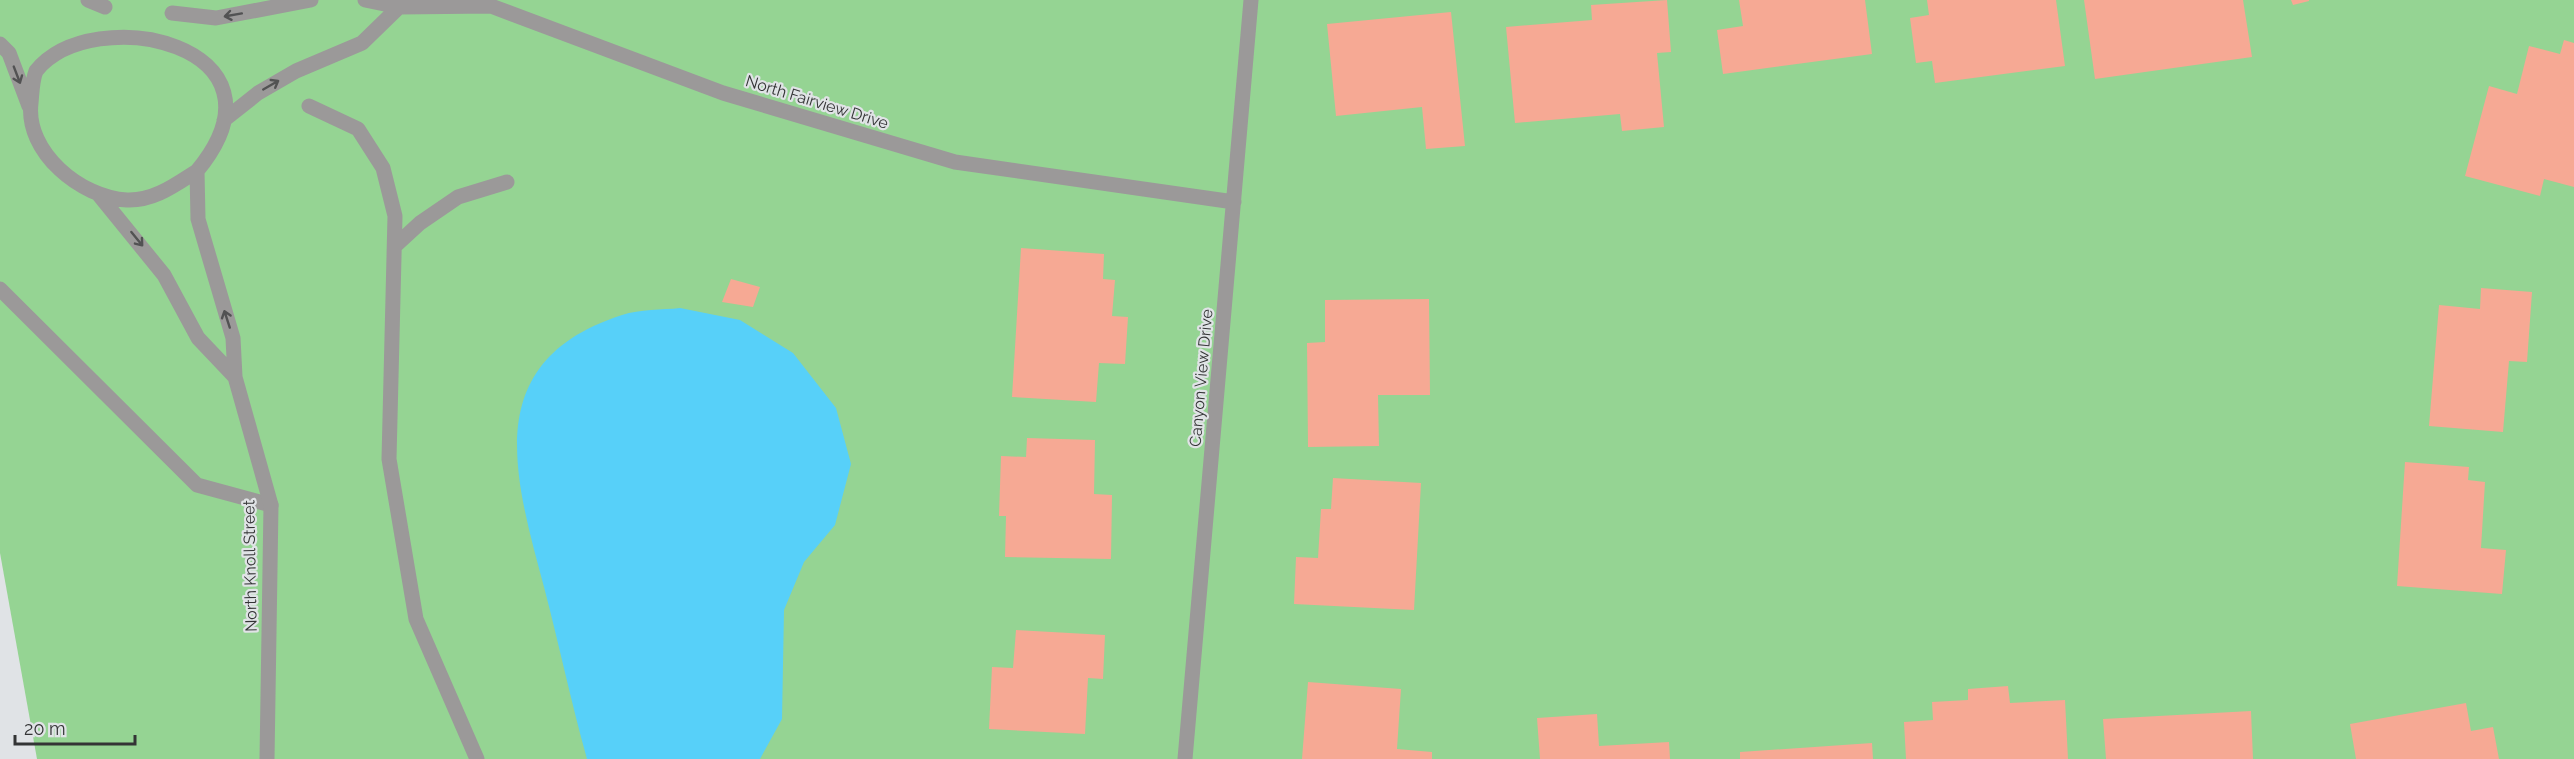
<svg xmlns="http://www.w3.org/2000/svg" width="2574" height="759" viewBox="0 0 2574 759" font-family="Raleway,sans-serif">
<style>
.green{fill:#95d493}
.water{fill:#57d0f9}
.building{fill:#f6a994}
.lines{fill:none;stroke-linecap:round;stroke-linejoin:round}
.lane{stroke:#9b9999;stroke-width:15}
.street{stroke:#9b9999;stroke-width:15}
.oneway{stroke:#525253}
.labels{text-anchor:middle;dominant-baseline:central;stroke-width:4.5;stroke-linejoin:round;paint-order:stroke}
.street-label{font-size:16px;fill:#333435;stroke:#e0e3e6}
</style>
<rect width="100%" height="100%" fill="#e0e3e6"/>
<path class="green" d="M0 0H2574V759H37L0 553Z"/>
<path class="water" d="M680 308 740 320 793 353 836 408 851 464 835 525 804 562 784 610 782 719 760 759H587C571 702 559 644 544 587 514 475 479 361 622 315 640 309 662 310 680 308Z"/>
<path class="building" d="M1667 0 1671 52 1657 53 1664 127 1622 131 1620 114 1515 123 1506 27 1592 20 1591 5Z
M1739 0H1865L1872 54 1723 74 1717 30 1743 26Z
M1927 0H2056L2065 66 1935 83 1932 61 1916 63 1910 18 1929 15Z
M2084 0H2243L2252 57 2095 79Z
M2291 0H2309V1L2293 5Z
M1451 12 1465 146 1426 149 1422 107 1336 116 1327 24Z
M2564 40 2574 43V187L2544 179 2540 196 2465 176 2489 86 2517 94 2529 46 2560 54Z
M1021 248 1104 254 1103 279 1115 280 1112 316 1128 317 1125 364 1099 363 1096 402 1012 397Z
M731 279 760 287 753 307 722 302Z
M2481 288 2532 292 2527 362 2509 361 2503 432 2429 426 2439 305 2480 309Z
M1429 299 1430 395H1378L1379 446 1308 447 1307 343 1325 342V300Z
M1027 438 1095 440 1094 494 1112 495 1111 559 1005 557 1006 516H999L1001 456 1026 457Z
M2405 462 2469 467 2468 480 2485 482 2481 548 2506 550 2502 594 2397 586Z
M1333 478 1421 483 1414 610 1294 604 1296 557 1318 558 1321 509H1331Z
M1016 630 1105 635 1103 679 1088 678 1085 734 989 729 992 667 1013 668Z
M1308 682 1401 689 1397 749 1432 752V759H1302Z
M2008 686 2010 703 2065 700 2068 759H1906L1904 722 1933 720 1932 702 1968 700V689Z
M2466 703 2471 731 2493 727 2499 759H2356L2350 724Z
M2251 711 2253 759H2106L2103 719Z
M1597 714 1599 746 1669 742 1670 759H1540L1537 718Z
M1872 743 1873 759H1740V752Z"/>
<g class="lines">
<path class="lane" d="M309 106 358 129 383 168 395 216 389 459 416 619 477 759
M395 246 420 223 458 197 507 182
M0 289 197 485 271 505"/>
<path class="street" d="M88 0 105 7
M365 0 399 7 491 6 723 93 955 162 1234 202
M172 13 216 18 311 0
M0 44 9 53 29 106
M224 120 258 93 296 71 362 43 399 7
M197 171C175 185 154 201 127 200 81 198 25 152 31 103 32 93 32 81 36 71 93 0 301 45 197 171L198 219 233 338 235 377 271 505 267 759
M99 195 164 275 198 338 235 377
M1185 759 1251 0"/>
</g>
<defs><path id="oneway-shaft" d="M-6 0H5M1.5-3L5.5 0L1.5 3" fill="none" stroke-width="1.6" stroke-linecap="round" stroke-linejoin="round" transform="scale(1.5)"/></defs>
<g class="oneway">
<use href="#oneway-shaft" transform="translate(233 15) rotate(170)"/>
<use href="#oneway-shaft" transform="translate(17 75) rotate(69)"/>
<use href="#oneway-shaft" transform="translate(271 85) rotate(-30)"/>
<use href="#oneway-shaft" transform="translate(137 239) rotate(51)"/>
<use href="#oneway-shaft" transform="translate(227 319) rotate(-108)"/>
</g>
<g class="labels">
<g class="street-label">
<text transform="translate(817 102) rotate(17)">North Fairview Drive</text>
<text transform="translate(1201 378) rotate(-85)">Canyon View Drive</text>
<text transform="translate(250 566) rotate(-91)">North Knoll Street</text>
</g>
</g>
<path d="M15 735v9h120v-9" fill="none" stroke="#333435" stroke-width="3"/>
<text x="24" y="735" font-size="18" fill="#333435" stroke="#e0e3e6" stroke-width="4.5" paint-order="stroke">20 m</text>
</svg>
